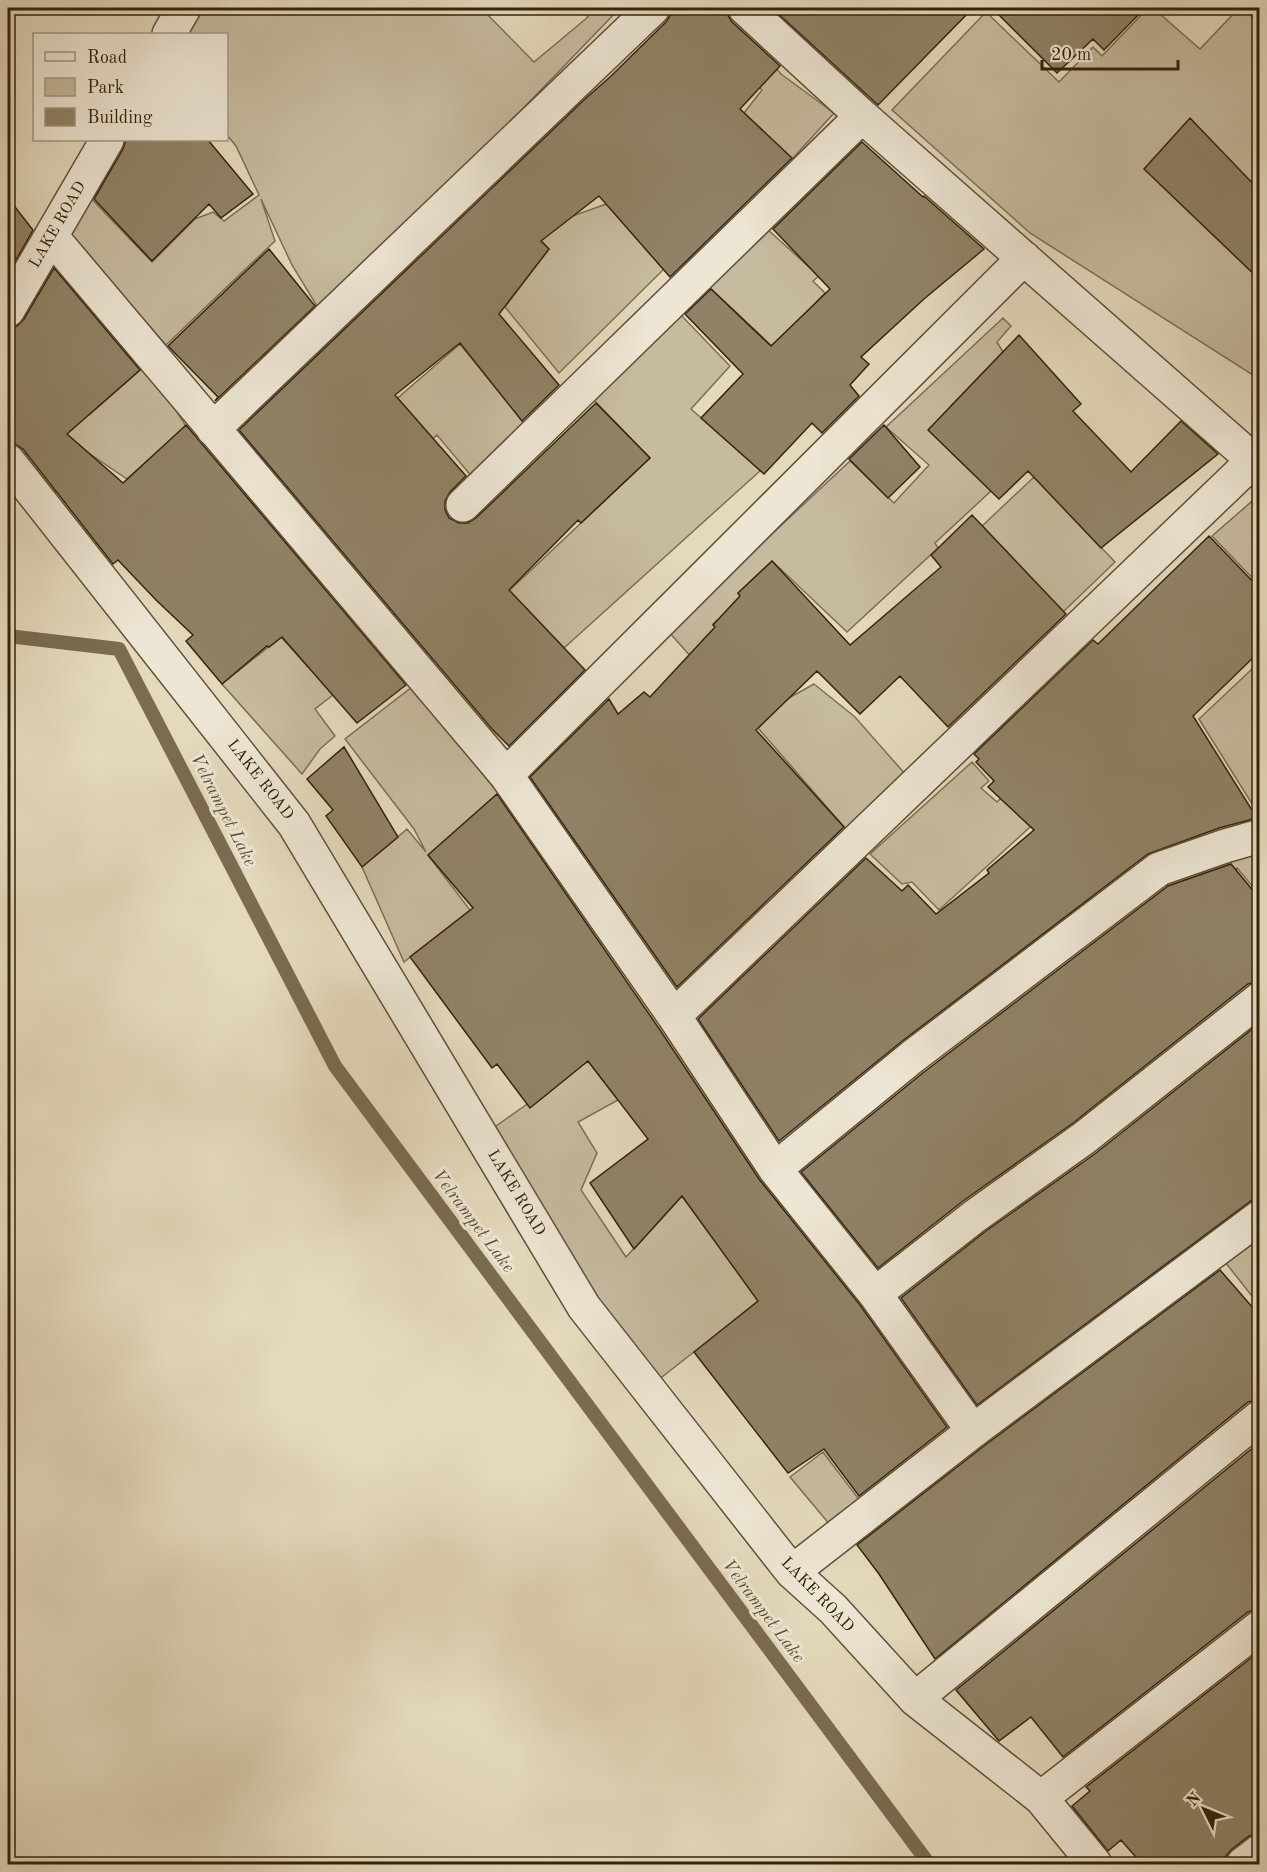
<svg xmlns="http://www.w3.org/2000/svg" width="1267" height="1872" viewBox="0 0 1267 1872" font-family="'Old Standard TT',serif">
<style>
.green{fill:#c6ba9f;stroke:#7d6e54;stroke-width:1.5}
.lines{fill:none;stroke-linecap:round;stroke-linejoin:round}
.stream{stroke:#7a6b51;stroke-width:14}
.building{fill:#908267;stroke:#34230a;stroke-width:1.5}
.minor-casing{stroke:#605037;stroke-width:36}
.minor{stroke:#ede6d4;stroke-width:33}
.labels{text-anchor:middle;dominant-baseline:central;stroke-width:6;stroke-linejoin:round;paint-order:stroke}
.street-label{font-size:16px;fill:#34230a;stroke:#ede6d4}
.water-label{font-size:18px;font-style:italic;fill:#5d4d33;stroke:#ede6d4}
</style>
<rect width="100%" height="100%" fill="#e4d9bd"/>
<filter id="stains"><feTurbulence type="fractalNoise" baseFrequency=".00333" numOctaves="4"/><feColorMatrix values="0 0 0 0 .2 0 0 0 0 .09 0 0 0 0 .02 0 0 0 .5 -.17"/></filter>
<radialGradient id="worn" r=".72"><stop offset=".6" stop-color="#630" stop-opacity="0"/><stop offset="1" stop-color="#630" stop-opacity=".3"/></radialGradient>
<path class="green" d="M202 8H481L534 62 588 17 580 8H620L323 316 292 265 261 199 275 241 166 345 61 225 83 190 152 262 195 219 213 212 224 221 259 195 236 146 227 135 226 34H183Z
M1148 8H1153L1200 49 1239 8H1242L1260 24 1259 379 1030 233 892 110 986 12 1059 82 1093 47 1102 56Z
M739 28 781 74 834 113 792 159 744 113 762 90 719 49Z
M519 157 573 216 612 202 664 269 559 373 505 307 549 249 489 183Z
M766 228 819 276 813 281 825 293 773 347 707 285Z
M679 313 730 366 691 409 761 470 564 648 510 591 428 662 393 614 465 547 510 590 650 458 592 398Z
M1003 318 1011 326 997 342 1003 352 952 405 977 429 953 454 991 491 935 543 938 548 847 632 772 561 738 593 742 598 713 624 744 658 715 684 668 631 850 461 894 503 929 465 886 427Z
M460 344 532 433 478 484 437 435 409 459 392 403Z
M146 365 186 426 127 479 87 452 49 499 16 463 52 424 49 370 89 415Z
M1034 477 1115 562 1063 612 982 526Z
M1258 496 1260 497 1259 585 1212 536Z
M281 637 308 667 321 655 346 685 315 709 335 736 320 749 302 774 222 684Z
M1252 669 1259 676V815L1199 719Z
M814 684 855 717 906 775 852 836 758 728 787 699Z
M412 687 498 793 428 855 470 910 404 962 362 867 407 829 426 852 414 829 345 739Z
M972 762 989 781 981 788 997 802 1012 787 1040 818 939 910 912 882 902 884 870 854Z
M1259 842V894L1237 868 1181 903 1160 877Z
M588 1061 618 1100 578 1122 597 1153 581 1190 626 1257 682 1196 760 1300 648 1388 482 1136Z
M1259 1231V1297L1255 1300 1222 1258Z
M823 1452 861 1502 831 1526 790 1477Z"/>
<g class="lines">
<path class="stream" d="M8 636 119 649 335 1066 929 1864"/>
</g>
<path class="building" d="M671 8H727V14L732 22 780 66 740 109 792 158 670 277 599 196 541 241 549 249 499 314 559 385 522 421 460 343 395 395 466 476 450 492 445 501V510L449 518 459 523H468L476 518 596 403 650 458 581 523 578 520 509 590 585 670 509 746 492 729 239 430 585 99 610 77 666 22 671 14Z
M772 8H973L878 105Z
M992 8H1145L1104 50 1093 39 1057 73Z
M1190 118 1260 191V280L1144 169Z
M126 140H208L253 194 221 218 209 204 152 261 94 199 123 149Z
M862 142 923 197 924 196 984 249 924 299 861 357 869 364 850 385 859 396 822 433 812 423 764 474 701 418 743 374 685 314 711 289 771 346 830 289 773 229Z
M8 198 33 230 8 274Z
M269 249 315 306 215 401 218 397 168 346Z
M54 268 140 370 67 434 123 483 186 425 406 685 357 723 282 637 269 647 267 646 222 684 186 641 193 635 156 600 118 560 113 564 23 449 15 444 8 443V329L17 326 24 319Z
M1019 335 1081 404 1073 411 1131 472 1181 421 1218 454 1101 548 1028 471 999 499 928 430Z
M884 425 920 467 888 498 849 459Z
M972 515 1066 614 948 727 900 676 860 714 817 671 756 730 844 827 677 987 530 777 609 699 618 714 644 692 650 697 715 627 713 625 740 596 738 593 772 561 850 645 941 567 931 555Z
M1209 536 1260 589V651L1193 716 1257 818 1219 828 1148 854 901 1042 779 1141 698 1019 866 858 902 891 908 885 936 914 989 873 987 870 1034 830 988 787 994 781 976 762 979 759 974 754 1093 640 1098 644Z
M344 747 398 837 362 867 326 816 333 810 307 779Z
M497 794 658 1027 759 1179 860 1305 947 1427 859 1496 824 1449 788 1473 694 1352 758 1301 682 1196 634 1249 590 1183 648 1139 588 1061 530 1108 497 1064 492 1068 410 957 473 908 428 855Z
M1231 864 1260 899V981L1248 984 1073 1123 963 1201 878 1268 801 1172 924 1072 1168 886Z
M1260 1023V1194L977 1405 901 1298 986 1231 1096 1153Z
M1220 1270 1260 1316V1399L1248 1402 935 1659 879 1574 857 1545 984 1446Z
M1260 1442V1609L1248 1612 1063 1757 1031 1717 999 1741 956 1690Z
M1260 1651V1833L1249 1836 1232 1849 1226 1856 1225 1864H1142L1121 1840 1108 1851 1072 1806 1090 1791 1086 1787Z"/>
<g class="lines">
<g class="minor-casing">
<path id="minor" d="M745 8 862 116 1260 466
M169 34 184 8
M51 236 506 775 674 1016 775 1169 875 1294 973 1431
M8 310 107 140
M213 429 653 8
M8 461 294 824 584 1307 792 1572 833 1609 915 1699 1041 1798 1095 1864
M463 505 862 116
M506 775 1024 258
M674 1016 1254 460
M775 1169 912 1057 1159 869 1225 846 1260 836
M875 1294 975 1216 1084 1138 1260 999
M792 1572 973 1431 1260 1217
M915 1699 1260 1417
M1041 1798 1260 1627
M1243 1864 1260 1851"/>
</g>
<use href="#minor" class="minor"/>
</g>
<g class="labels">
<g class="street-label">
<text transform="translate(58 225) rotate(-60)">LAKE ROAD</text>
<text transform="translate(260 780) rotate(52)">LAKE ROAD</text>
<text transform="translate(516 1193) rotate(59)">LAKE ROAD</text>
<text transform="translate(817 1595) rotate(46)">LAKE ROAD</text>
</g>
<g class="water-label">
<text transform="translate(223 810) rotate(63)">Velrampet Lake</text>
<text transform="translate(473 1221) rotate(53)">Velrampet Lake</text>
<text transform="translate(763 1611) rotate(53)">Velrampet Lake</text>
</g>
</g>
<rect width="1267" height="1872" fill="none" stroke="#e4d9bd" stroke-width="30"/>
<rect x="9" y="9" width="1249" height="1854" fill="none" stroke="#34230a" stroke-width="3"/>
<rect x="15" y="15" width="1237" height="1842" fill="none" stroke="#34230a" stroke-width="1.5"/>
<rect x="33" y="33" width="195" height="108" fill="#ede6d4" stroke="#a39883" stroke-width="1.5"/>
<rect x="45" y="52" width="30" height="9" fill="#ede6d4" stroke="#a39883" stroke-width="1.5"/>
<text x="87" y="63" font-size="18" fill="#34230a">Road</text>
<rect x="45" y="78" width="30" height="18" fill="#c6ba9f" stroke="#a39883" stroke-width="1.5"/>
<text x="87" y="93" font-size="18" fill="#34230a">Park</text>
<rect x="45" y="108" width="30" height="18" fill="#908267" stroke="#a39883" stroke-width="1.5"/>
<text x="87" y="123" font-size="18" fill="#34230a">Building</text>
<g transform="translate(1204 1809) rotate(313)" stroke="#ede6d4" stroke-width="4.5" paint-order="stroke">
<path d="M0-4.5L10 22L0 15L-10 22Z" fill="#34230a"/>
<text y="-9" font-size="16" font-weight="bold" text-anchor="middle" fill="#34230a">N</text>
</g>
<path d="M1042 60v9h136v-9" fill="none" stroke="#34230a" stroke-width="3"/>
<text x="1051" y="60" font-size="18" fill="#34230a" stroke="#ede6d4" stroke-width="4.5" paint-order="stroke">20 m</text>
<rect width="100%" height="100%" filter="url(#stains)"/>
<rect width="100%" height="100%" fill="url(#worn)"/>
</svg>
